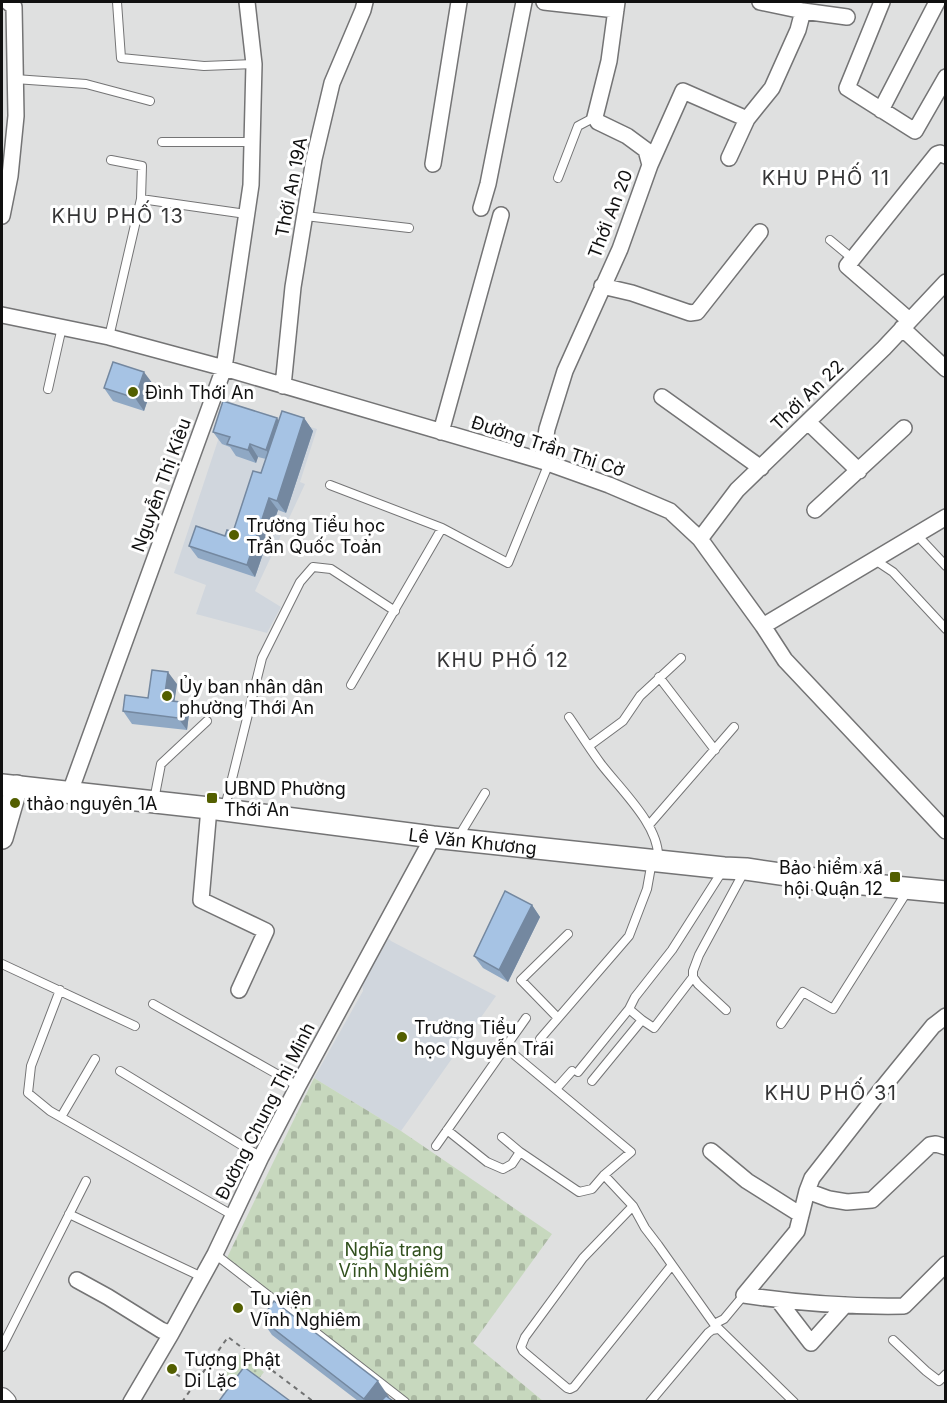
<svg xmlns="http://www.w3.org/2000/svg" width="947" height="1403" viewBox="0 0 947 1403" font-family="Inter,sans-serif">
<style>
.built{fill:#d0d6dd}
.cemetery{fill:url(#cemetery-stones)}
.garden{fill:url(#garden-dots)}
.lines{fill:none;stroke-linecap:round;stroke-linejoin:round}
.service-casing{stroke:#747475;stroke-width:10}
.minor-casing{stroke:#747475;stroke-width:18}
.tertiary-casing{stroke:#747475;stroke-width:22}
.secondary-casing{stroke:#747475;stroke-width:24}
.path{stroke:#717272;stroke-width:2;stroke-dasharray:4.5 4.5;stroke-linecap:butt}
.service{stroke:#fff;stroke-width:8}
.minor{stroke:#fff;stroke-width:15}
.tertiary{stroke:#fff;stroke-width:20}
.secondary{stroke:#fff;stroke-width:21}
.wall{fill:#8fa8c4}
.shaded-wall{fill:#7488a0}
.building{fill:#a6c3e4;stroke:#7488a0;stroke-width:1.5}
.poi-dot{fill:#535f00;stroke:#fff;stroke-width:2}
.labels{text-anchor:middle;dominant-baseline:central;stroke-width:6;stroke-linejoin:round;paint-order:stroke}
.street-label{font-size:18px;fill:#101010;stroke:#fff}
.poi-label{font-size:18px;fill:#101010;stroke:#fff;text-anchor:start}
.park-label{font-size:18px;fill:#31501d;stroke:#fff}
.neighbourhood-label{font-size:20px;letter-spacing:1.5px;fill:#353536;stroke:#fff}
</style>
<defs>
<pattern id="cemetery-stones" width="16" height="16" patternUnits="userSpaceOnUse" patternTransform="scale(1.5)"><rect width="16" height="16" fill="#c7d8be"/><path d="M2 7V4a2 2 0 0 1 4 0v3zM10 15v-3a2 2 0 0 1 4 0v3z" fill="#aab8a2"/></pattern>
<pattern id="garden-dots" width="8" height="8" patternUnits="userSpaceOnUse" patternTransform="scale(1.5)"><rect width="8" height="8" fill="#c7d8be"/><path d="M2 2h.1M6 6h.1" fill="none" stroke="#aab8a2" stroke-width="1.8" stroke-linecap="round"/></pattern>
</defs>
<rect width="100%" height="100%" fill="#dfe0e0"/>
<path class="built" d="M237 405 317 429 300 482 305 484 255 591 281 607 267 633 196 614 206 585 174 573 228 410Z
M387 937 391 941 496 996 401 1131 314 1078 363 991 362 980Z"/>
<path class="cemetery" d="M314 1078 401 1131 552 1234 473 1343 543 1401H397L223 1266Z"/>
<path class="garden" d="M238 1354 264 1372 242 1401H235L222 1392 227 1383 223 1372 235 1355Z"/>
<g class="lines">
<g class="service-casing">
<path id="service" d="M117 2 121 58 204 66 254 64
M15 79 86 84 150 101
M162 142H252
M111 160 142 166 141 199
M558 178 578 126 595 117
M305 216 409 228
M830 240 853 259
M109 337 141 199 246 214
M48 389 62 327
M330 485 442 528
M916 534 946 566
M875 560 893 572 946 629
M659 677 715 750
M351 685 442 528 508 563 549 463
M569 717C580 733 590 749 601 764 620 789 660 826 658 858
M589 746 623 721 640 696 681 658
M154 800 161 764 207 721
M225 807 262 658 300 582 313 567 331 569 395 611
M649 825 734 727
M459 836 485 793
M2 964 135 1026
M60 990 31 1066 28 1093 50 1111 234 1216
M153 1004 298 1086
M726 1010 698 984 693 977V971L699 955 745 870
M558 1018 521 980 568 934
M642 1020 629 1009 635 997 672 950 723 870
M781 1024 803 992 833 1009 908 890
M540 1039 629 936 647 889 652 861
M120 1071 261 1157
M578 1072 629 1009
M592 1081 642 1020 654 1028 693 977
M556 1089 572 1071
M61 1117 95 1059
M447 1130 487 1162 503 1169 512 1164 520 1152
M502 1137 520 1152 579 1192 592 1189 604 1175 631 1152 505 1047
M436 1146 526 1018
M604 1175 633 1206 645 1228 658 1245 714 1324 794 1402
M633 1206 583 1258 525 1337 521 1347 523 1351 567 1388 570 1389 574 1387 672 1265
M69 1214 202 1277
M215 1254 405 1402
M714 1324 724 1319 744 1295
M893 1340 926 1371 939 1381 946 1374
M2 1347 86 1181
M650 1402 708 1333 712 1330 718 1329"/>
</g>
<g class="minor-casing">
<path id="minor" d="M544 2 616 10
M882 2 847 88 915 131 946 77
M803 11 847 17
M881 110 937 2
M729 158 747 119
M433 164 459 2
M650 165 683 91 747 119 772 88 798 30 803 11 760 2
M481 208 488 184 524 2
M2 216 10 176 16 116 14 7 8 2
M602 286 632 293 690 313 697 312 760 232
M2 315 109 337 224 368 542 461 609 485 670 511 700 539 763 626 785 660 946 831
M909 320 847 266 937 154 940 153 946 156
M902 328 946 369
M283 386 293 287 314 159 332 83 363 10 365 2
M662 397 761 468
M808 422 859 471
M441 432 501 215
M542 461 547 429 565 371 620 249 650 165 646 150 627 136 598 122 595 117 609 61 617 2
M815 510 904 428
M700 539 737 490 884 348 946 282
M763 626 946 517
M70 792 224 368 251 185 254 64 247 2
M209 808 201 900 266 931 239 990
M711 1151 747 1181 801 1215
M807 1191 829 1199 847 1202 872 1200 930 1145 936 1144 946 1147
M77 1280 108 1297 161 1330 171 1334
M744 1295 797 1231 807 1191 812 1178 880 1091 933 1026 946 1016
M744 1295C797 1303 850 1307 904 1306L946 1264
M778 1300 811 1343 845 1305
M131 1402 171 1334 215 1254 261 1157 298 1086 433 837"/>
</g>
<g class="tertiary-casing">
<path id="tertiary" d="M2 1398 6 1402"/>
</g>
<g class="secondary-casing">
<g id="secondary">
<path id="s1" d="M2 785 209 808 433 837 724 868 746 869 822 880 946 892"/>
<path d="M2 838 17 786"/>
</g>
</g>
<path class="path" d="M176 1374 194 1385
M182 1402 228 1337 314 1402"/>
<use href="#service" class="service"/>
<use href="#minor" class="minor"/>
<use href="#tertiary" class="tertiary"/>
<use href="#secondary" class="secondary"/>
</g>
<path class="wall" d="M153 384 144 411 113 401 104 388Z
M277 418 278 421 304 418 313 431 286 513 278 510 255 577 198 558 189 546 225 536 233 532 261 473 266 459 258 457 256 463 236 456 230 447 222 444 213 432Z
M177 684 174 701 180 702 189 714 187 730 132 724 123 711Z
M532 905 540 917 508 982 483 968 474 956Z
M261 1319 389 1397V1398L393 1401H358L272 1335Z"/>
<path class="shaded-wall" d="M144 372 153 384 144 411 135 398Z
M277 418 285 431 275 462 266 450Z
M304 418 313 431 286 513 277 501Z
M250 444 258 457 256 463 248 450Z
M269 498 278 510 255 577 247 565Z
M168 672 177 684 173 712 164 700Z
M180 702 189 714 187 730 178 718Z
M532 905 540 917 508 982 499 970Z
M378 1381 389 1397 386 1401H366L364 1399Z"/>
<path class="building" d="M113 362 144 372 135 398 104 388Z
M223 401 277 418 266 450 250 444 248 450 227 444 230 437 213 432Z
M282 411 304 418 277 501 269 498 247 565 189 546 196 526 225 536 227 530 233 532 253 471 261 473Z
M152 670 168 672 164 700 180 702 178 718 123 711 125 695 148 698Z
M505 891 532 905 499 970 474 956Z
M274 1301 378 1381 364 1399 261 1319Z
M244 1367 290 1401H219Z
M386 1396 393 1401H381Z"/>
<g class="poi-dot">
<circle cx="133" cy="392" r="6"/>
<circle cx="234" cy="535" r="6"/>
<circle cx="167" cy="696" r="6"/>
<rect x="206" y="792" width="12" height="12" rx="3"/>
<circle cx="15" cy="803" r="6"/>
<rect x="889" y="871" width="12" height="12" rx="3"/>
<circle cx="402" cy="1037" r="6"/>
<circle cx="238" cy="1308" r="6"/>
<circle cx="172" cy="1369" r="6"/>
</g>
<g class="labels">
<g class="street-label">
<text transform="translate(291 187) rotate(-79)">Thới An 19A</text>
<text transform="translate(610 214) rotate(-69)">Thới An 20</text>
<text transform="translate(807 395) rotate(-44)">Thới An 22</text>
<text transform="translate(548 446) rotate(18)">Đường Trần Thị Cờ</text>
<text transform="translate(161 485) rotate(-70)">Nguyễn Thị Kiêu</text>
<text stroke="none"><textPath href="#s1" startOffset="474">Lê Văn Khương</textPath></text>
<text transform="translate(265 1111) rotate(-63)">Đường Chung Thị Minh</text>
</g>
<g class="poi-label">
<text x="145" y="392">Đình Thới An</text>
<text x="246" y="525">Trường Tiểu học<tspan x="246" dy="21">Trần Quốc Toản</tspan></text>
<text x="179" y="686">Ủy ban nhân dân<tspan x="179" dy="21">phường Thới An</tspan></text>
<text x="224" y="788">UBND Phường<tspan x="224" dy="21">Thới An</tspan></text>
<text x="27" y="803">thảo nguyên 1A</text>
<text x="883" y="867" text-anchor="end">Bảo hiểm xã<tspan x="883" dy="21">hội Quận 12</tspan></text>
<text x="414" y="1027">Trường Tiểu<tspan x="414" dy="21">học Nguyễn Trãi</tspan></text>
<text x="250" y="1298">Tu viện<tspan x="250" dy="21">Vĩnh Nghiêm</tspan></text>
<text x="184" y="1359">Tượng Phật<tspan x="184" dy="21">Di Lặc</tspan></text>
</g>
<g class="park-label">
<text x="394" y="1249">Nghĩa trang<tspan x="394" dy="21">Vĩnh Nghiêm</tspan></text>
</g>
<g class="neighbourhood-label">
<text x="826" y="178">KHU PHỐ 11</text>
<text x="118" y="216">KHU PHỐ 13</text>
<text x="503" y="660">KHU PHỐ 12</text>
<text x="831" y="1093">KHU PHỐ 31</text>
</g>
</g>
<rect width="947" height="1403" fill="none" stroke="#101010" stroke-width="6"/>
</svg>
